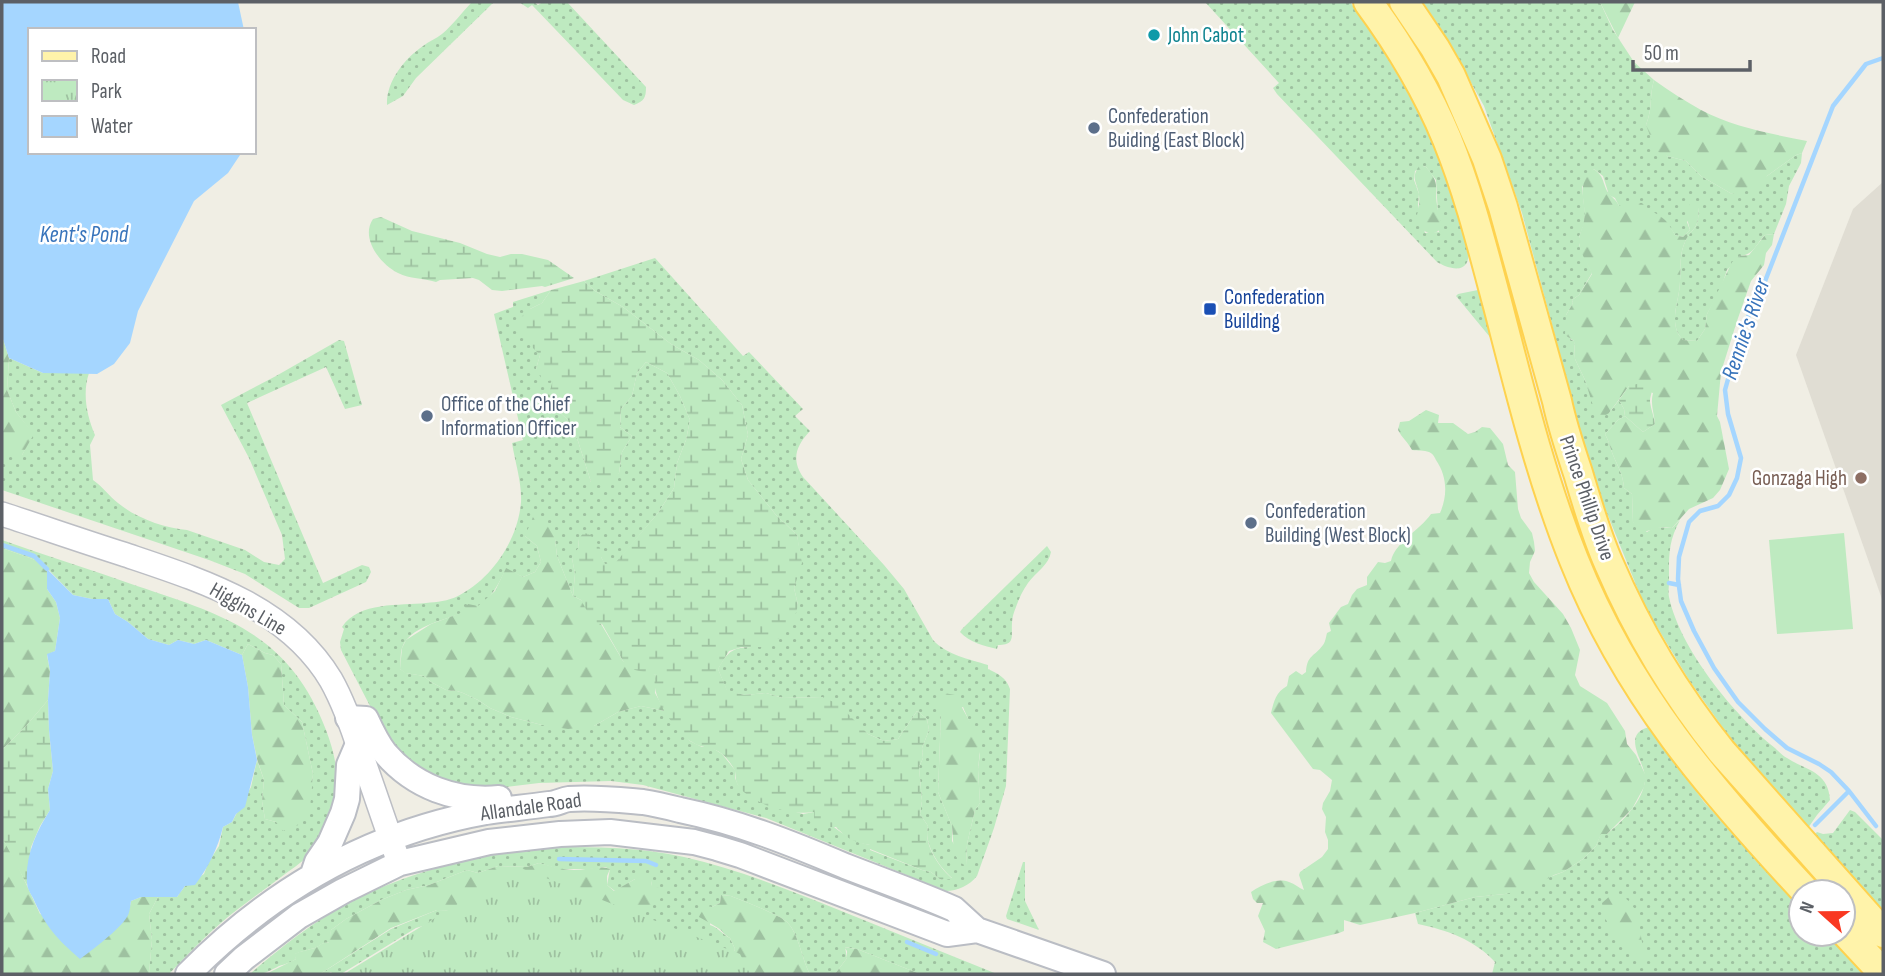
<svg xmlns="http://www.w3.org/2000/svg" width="1885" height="976" viewBox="0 0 1885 976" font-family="'Sofia Sans Condensed',sans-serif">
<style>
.education{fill:#e0ddd3}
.grass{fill:url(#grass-dots);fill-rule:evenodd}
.forest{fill:url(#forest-firs)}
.wetland{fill:url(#wetland-marsh)}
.park{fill:url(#park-tufts)}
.pitch{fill:#beeac0}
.water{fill:#a5d6ff}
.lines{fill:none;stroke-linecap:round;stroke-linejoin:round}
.stream{stroke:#a5d6ff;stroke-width:4.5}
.tertiary-casing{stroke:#bcbec4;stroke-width:26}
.secondary-casing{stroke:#babdc4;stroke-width:28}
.primary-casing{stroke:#fed24f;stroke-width:32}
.tertiary{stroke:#fff;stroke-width:23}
.secondary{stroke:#fff;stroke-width:24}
.primary{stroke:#fff3aa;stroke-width:28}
.culture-dot{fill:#0f9aa8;stroke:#fff;stroke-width:2.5}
.service-dot{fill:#5c6f8a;stroke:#fff;stroke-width:2.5}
.transit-dot{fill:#1a4fb4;stroke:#fff;stroke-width:2.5}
.education-dot{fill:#8d6e63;stroke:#fff;stroke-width:2.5}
.labels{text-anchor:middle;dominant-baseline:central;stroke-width:5;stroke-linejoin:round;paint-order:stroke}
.culture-label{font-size:21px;fill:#0d838f;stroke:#fff;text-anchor:start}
.service-label{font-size:21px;fill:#4e5e75;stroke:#fff;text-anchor:start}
.transit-label{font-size:21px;fill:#164399;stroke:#fff;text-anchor:start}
.education-label{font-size:21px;fill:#785e54;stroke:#fff;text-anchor:end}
.street-label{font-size:21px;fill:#5c6066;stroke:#fff}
.water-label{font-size:23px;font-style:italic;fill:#3874bb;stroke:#fff}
</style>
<defs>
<pattern id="grass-dots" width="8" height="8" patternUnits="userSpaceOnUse" patternTransform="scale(1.75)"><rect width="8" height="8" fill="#beeac0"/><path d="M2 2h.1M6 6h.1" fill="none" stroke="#9ec1a0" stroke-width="1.8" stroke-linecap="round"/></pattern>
<pattern id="forest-firs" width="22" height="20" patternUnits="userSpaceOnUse" patternTransform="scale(1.75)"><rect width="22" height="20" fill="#beeac0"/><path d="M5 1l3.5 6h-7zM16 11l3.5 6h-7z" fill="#9ec1a0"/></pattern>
<pattern id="wetland-marsh" width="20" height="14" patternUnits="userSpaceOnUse" patternTransform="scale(1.75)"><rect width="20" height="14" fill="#beeac0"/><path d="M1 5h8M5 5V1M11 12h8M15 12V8" fill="none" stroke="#9ec1a0"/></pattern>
<pattern id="park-tufts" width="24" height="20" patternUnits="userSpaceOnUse" patternTransform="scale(1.75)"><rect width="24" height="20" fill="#beeac0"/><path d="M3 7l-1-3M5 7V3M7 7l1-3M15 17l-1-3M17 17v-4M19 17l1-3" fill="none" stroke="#9ec1a0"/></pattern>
</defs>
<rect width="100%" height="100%" fill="#f0eee4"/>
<path class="education" d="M1883 182V602L1796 355 1853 209Z"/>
<path class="grass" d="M472 2H494L416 78 403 96 387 105C386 82 404 59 423 46 429 41 436 39 442 34 453 25 462 12 472 2Z
M519 2H534L538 5 543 2H567L646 87C646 98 644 101 634 105L623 100 532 5 528 8Z
M1205 2H1350C1368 25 1382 49 1397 74 1404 87 1412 99 1418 111 1430 135 1473 237 1468 259 1465 274 1447 268 1437 262L1277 94 1273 88 1279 83ZM1423 166 1426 167 1436 180 1439 232 1425 233 1418 205 1419 194 1414 180 1415 171Z
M1379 2H1393L1413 31 1464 127 1500 241 1498 260Z
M1423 2H1600L1613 30 1634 62 1654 80C1649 98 1653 107 1646 125L1667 156 1686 161 1701 176 1732 194 1767 176 1796 155 1802 153 1801 163 1789 186 1786 204 1774 234 1765 235C1755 245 1755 254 1740 256L1727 270 1721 288 1707 314 1705 329 1697 341 1683 340C1681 337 1678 335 1677 331 1671 315 1680 297 1680 281 1681 268 1679 255 1685 242 1692 226 1700 231 1698 207L1687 222 1690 230 1683 237 1675 235C1660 209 1647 211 1619 206L1615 198 1609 195 1603 176 1594 169 1582 187 1585 214 1584 224 1579 237V245L1592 273 1579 295 1572 300 1573 303 1566 315 1570 339 1574 341 1575 359 1585 380 1590 394 1609 413 1619 400 1624 409 1625 416 1618 420 1605 434C1609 441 1610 448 1613 455 1618 467 1623 474 1624 488L1632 494 1633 522 1647 532 1655 527 1672 528 1680 520C1668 542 1669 556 1669 581 1669 587 1668 592 1669 597 1680 649 1734 715 1775 748 1779 752 1783 756 1787 758 1807 771 1828 771 1830 800L1817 815 1808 828 1749 761 1723 728 1689 680 1645 607 1594 481 1522 213 1484 106 1443 32Z
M655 258 743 356 749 352 803 409 795 416 810 431C796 446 791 459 803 477L884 565 904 589 933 640C947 655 969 659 988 665V669C998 674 1006 677 1010 689L1006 786 994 828 977 876C970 885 957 891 946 891L766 818 643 785 611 781 539 783 482 790 440 782 403 758 384 733 341 650 340 642 344 629 342 627C359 601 400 606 426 603 437 602 448 601 458 596 492 579 518 540 521 502 522 483 515 462 512 443L523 440 494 314 513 307V302L551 290 542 303 530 309 540 355 536 369 554 379 556 409 568 420 578 441 591 482 619 473 622 452 632 436 620 427 621 409 632 396 637 373 646 362 667 373 680 396 690 420 686 440 677 463 674 488 658 513 616 563 605 565 601 557 579 539 578 549 572 558 575 574 573 596 557 556 555 539 525 536 537 546 541 562 535 572 523 577 506 569C499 583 492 598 477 607 458 618 410 623 402 648 400 654 401 662 400 669L406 673 424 676 431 682 446 690 457 691 463 693 478 700 490 708 511 717 542 725 594 726 618 712 641 706 665 711 690 741 702 747H711L722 754 735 770V778L738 785 748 794 761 802 803 814 814 812C833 825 847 841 870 845V850L922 870 931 872 941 880 952 878C939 867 923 843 928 826L920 814 922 801 919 767 923 758 922 748 929 730 927 719 917 711 898 739 884 741 868 734 822 697 783 698 766 693 744 695 727 691 718 669C730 647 736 647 760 647L798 605 794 588 801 562 797 535 776 515 748 480 741 459 748 435 742 405 722 380 699 360 671 344 623 307 595 291 584 281ZM963 707 972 728 980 754 978 769 980 803 975 810 967 844 966 865 952 841V826L938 792 941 714Z
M1478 290 1480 292 1494 342 1456 296 1458 294Z
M339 340 344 341 362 405 345 409 326 367 247 403 323 583 362 565 369 567 371 572 366 582 309 608H299L245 574 209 560 2 490V455H22L33 434 16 412 7 390 9 358 43 373H89C82 394 87 416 95 435L90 445 93 480C103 487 109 496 118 503 136 518 164 528 187 530L245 550 264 562 279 565 285 559 282 535 249 458 221 405 276 376Z
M2 540C47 556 92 570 137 586 225 615 290 635 326 730 345 780 339 811 309 854 303 862 293 868 285 874 269 886 254 897 238 909 213 928 191 951 169 974H149L152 940 149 914 158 897H177L185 886 204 874 208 863 219 846 223 827 232 822 251 787 257 760 264 780 262 801 265 819 276 822 309 808 313 774 302 722 284 705 281 664 273 655 265 653 248 644 242 655 206 640 194 644 178 640 169 645 148 639 128 622 115 614 108 599H92L73 595 41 562 2 548Z
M1047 546 1051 552C1049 565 1036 572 1028 583 1023 590 1019 598 1016 607 1014 612 1012 617 1012 623 1011 636 1016 645 998 645L997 649C984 646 969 642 960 632L962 629Z
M1649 727 1704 802 1801 906V934H1827L1864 974H1492L1495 962C1475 940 1447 930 1418 924L1415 913 1475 897 1505 894 1563 872 1583 859 1596 846 1601 833 1607 834C1623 821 1643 801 1645 780 1647 764 1619 735 1649 727Z
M1850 810 1855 812 1883 840V913L1814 835 1817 832 1823 834 1833 833Z
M551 847C596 847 640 847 684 857 730 867 775 885 819 902 879 926 937 950 997 974H920L857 949 845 947 847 958 835 974H810C802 960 799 934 787 922 780 915 743 901 731 896L721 895 720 903 712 907 710 925C719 928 722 934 730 938L735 949 730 961 681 938 623 943 652 886 651 881 635 879 615 891 607 885 610 869 605 867 590 869H559L539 863 527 867 498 866 478 873 467 870 429 885 406 890 381 900 346 919 331 930 330 943C322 942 322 945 315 948 308 950 302 951 295 954L296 959C290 963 285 964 279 966 265 973 266 974 250 974 281 947 322 915 360 897 415 870 491 852 551 847Z
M1023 862H1025V901L1039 930 1007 919 1006 916Z
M437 910 473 911 416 928 341 974H333L331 972 327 974H320L391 929Z"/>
<path class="forest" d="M1600 2H1635L1618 38Z
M1654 80C1669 91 1685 101 1701 110 1733 127 1772 134 1807 141L1802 153 1796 155 1767 176 1760 188 1732 194 1701 176 1686 161 1667 156 1656 151 1646 125C1653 107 1649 98 1654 80Z
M1420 165 1426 167C1441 184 1434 186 1437 205 1438 213 1441 221 1442 228 1431 239 1420 231 1416 219 1418 211 1420 203 1419 195 1417 182 1410 178 1420 165Z
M1594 169C1604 177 1602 180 1607 191 1611 197 1616 199 1619 206L1628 201 1631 203H1642C1650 213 1657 212 1665 220 1669 224 1672 230 1675 235L1683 237 1690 230 1685 211 1690 204 1698 207C1700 231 1692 226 1685 242 1679 255 1681 268 1680 281 1680 297 1671 315 1677 331 1678 335 1681 337 1683 340L1697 341 1705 329 1707 314 1732 262 1740 256 1749 255 1765 235 1774 234 1772 245 1766 253 1764 265 1751 281 1737 321 1721 372 1717 416 1720 422 1729 469 1720 490 1713 498 1689 509 1672 528C1655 525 1653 532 1638 532L1633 522 1632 494 1624 488C1623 474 1618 467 1613 455 1610 448 1609 441 1605 434L1618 420 1625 416 1643 432 1655 424C1654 413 1650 404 1653 393L1629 386 1609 413 1601 418 1594 409 1585 380 1575 359 1574 341 1565 335 1566 315 1573 303 1572 300 1579 295 1592 274C1588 264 1580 253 1579 243 1578 235 1583 228 1584 221 1587 200 1574 186 1594 169Z
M2 336 9 358 7 390 16 412 34 434 22 455H2Z
M1426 410 1439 415 1438 423H1453L1468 434 1475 432 1482 427 1490 428 1503 444 1508 465 1515 472 1518 509 1521 518 1532 533 1534 542 1535 551 1530 562 1529 573 1534 582 1563 614 1571 628 1580 650 1575 675 1580 686 1607 703 1625 731 1627 744 1636 755 1646 776 1644 787 1632 809 1607 834H1601L1596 846 1583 859 1563 872 1554 875 1532 888 1505 894 1475 897 1415 913 1360 925 1344 920V931L1339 933 1276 949 1263 942 1265 931 1258 916 1263 903H1257L1253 899 1251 892C1261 885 1277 877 1289 882 1295 884 1299 888 1304 890L1299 875 1300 872 1322 857 1328 849V840L1325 832 1326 817 1322 809 1323 803 1330 791 1332 780 1320 770 1313 769 1271 713C1274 701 1276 692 1287 686L1289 676 1296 671 1302 675 1306 672C1307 655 1314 657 1323 645 1325 643 1326 637 1327 633L1331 631 1329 623 1341 607 1348 604 1352 595 1357 589 1367 585V577L1378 562 1385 563 1391 561C1395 542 1420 530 1431 514L1440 513C1448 495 1447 476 1436 460 1434 456 1433 454 1429 452 1424 450 1418 451 1412 450 1408 442 1402 438 1398 430L1400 422 1409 421Z
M533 517 550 527 555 539 557 556 573 596 581 600 601 624 623 661 656 675 655 693 665 711 641 706 618 712 594 726 568 729 542 725 511 717 490 708 478 700 463 693 457 691 446 690 431 682 424 676 405 673 400 669 402 648 406 640 431 624 461 613 468 604 478 606 495 591 506 568 523 577 535 572 541 562 537 546 525 536Z
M2 548 41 562 47 569V589L56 602 60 618 55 651 47 655 50 671 48 700 26 726 2 750Z
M248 644 265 653 273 655 281 664 284 705 302 722 313 774 310 808 301 824 283 831 276 822 265 819 262 801 264 780 257 759 252 735 248 687 242 655Z
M944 693 955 695 981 742 978 769 980 803 975 810 967 844 966 866 961 863 954 854 952 826 938 792 941 714 936 704Z
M2 837 16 862 40 914 107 936C121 925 128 919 131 901L141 897H158L149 914 152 940 149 974H2Z
M539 863C551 866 562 870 574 870 586 870 599 865 610 869L607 876V885L614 891 644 874 653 875 651 881 652 886 659 888 663 896 646 911 634 917 437 910 391 928 320 974H266L296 959 294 954C301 951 308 950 315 948 321 945 322 942 329 943L331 930 346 919 381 900 406 890 429 885 467 870 478 873 498 866 527 867Z
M1619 894C1647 910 1635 933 1647 957H1639L1633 960C1632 941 1624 946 1615 934 1607 925 1603 914 1602 903L1611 895Z
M721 895 731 896C743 901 780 915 787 922 799 934 802 960 810 974H667L681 938 690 930C712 930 704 941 714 951 718 955 725 958 730 961L735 949 730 938C724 935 723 931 718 928 712 924 706 921 699 917L700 909 703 905 712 907 720 903Z
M844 947 857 949 920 974H835L847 958V951Z"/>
<path class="wetland" d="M381 217 412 231 460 243 487 254 500 257 511 254H522L548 260 574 278 545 287 542 286 502 291 492 290 479 280 473 278 440 280 436 282C423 278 410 279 398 273 380 264 360 238 373 219Z
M584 281 595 291 623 307 671 344 699 360 722 380 742 405 748 435 741 459 748 480 776 515 797 535 802 563 794 588 798 605 793 624 782 637 760 647H742L729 651 718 669 727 690 744 695 766 693 783 698 822 697 838 704 868 734 884 741 898 739 917 711 927 719 929 730 922 748 923 758 919 767 922 801 920 814 928 826C923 844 939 868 953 879L941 880 931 872 922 870 870 849V845C855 843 846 838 836 827H820L814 822V812C792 816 754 805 739 787 735 781 736 777 735 771 733 766 727 758 722 754 713 746 702 749 692 742 676 732 648 694 656 675L635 670 623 661 602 624 593 622 581 600 573 596 575 574 572 558 574 552 578 549 579 539 583 533 589 534C595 540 603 548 601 557L605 564 616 562 658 513 674 488 677 463 686 440 690 420 680 396 667 373 646 362 637 373 632 396 621 409 620 427 632 436 622 452 619 473 606 483 591 482 578 441 568 420 556 409 549 394 553 380 543 382 536 369 540 355 517 332 520 318 530 309 542 303 551 290Z
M1641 383 1651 386C1653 393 1650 395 1650 402 1651 409 1654 417 1655 424L1643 432 1625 416 1624 409 1619 400 1629 386Z
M48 700 49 730 53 771 48 789 50 810 40 826 31 847 27 885 2 837V750L26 726Z"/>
<path class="park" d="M518 867 740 954 750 974H344Z"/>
<path class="pitch" d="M1844 533 1853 629 1777 634 1769 540Z"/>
<path class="water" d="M2 2H238L244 30H30V152H242L228 173 194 201 138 311 130 343 114 364 97 374 43 373 9 358 2 336Z
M47 569 73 595 92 599H108L115 614 128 622 148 639 169 645 178 640 194 644 206 640 242 655 248 687 252 735 257 760 245 807 236 814 232 822 223 827C218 848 208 868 195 885L185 886 177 897H141L131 901C130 906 130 913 127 917 119 930 92 950 80 959 57 939 45 926 33 898 30 893 27 888 27 883 25 856 36 832 50 810L48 789 53 771 49 730 48 700 50 671 47 654 55 651 60 618 56 602 47 589Z"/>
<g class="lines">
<path class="stream" d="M2 545 34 556 47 569
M1669 583 1679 585
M1815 825 1849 791
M1876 826 1849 791 1831 772 1819 764 1787 748 1765 729 1738 702 1714 668 1694 631 1681 601 1678 579 1679 557 1689 522 1700 511 1718 506 1729 495 1737 478 1741 458 1728 414 1725 390 1742 329 1762 289 1833 106 1866 64 1883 58
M559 859 646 861 656 865
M907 942 936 954"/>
<g class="tertiary-casing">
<path id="tertiary" d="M2 514C42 527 82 541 123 554 200 580 287 606 331 680 344 703 353 729 361 754 373 787 384 821 396 854"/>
</g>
<g class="secondary-casing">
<path id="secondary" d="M348 718 366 719C371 730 377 743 385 753 414 787 456 802 499 798
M313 874 317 862 330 843 343 813 347 799 349 765 358 744
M188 974C271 890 368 833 486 812 507 809 528 807 549 804 556 804 562 800 569 799 593 797 620 800 643 802 656 804 668 807 680 810 738 822 791 843 845 866 881 880 918 893 954 909L977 930 1103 974
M227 974 244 958 299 916 343 891 400 863 489 842 560 834 610 832 694 842 717 848 740 855 947 934 977 930"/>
</g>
<g class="primary-casing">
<path id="primary" d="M1368 2C1399 44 1427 91 1447 139 1469 193 1483 250 1498 306 1520 391 1541 478 1574 560 1627 693 1710 789 1806 892
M1404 2 1435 48 1451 76 1487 159 1503 207 1557 401C1562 425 1570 449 1578 473 1587 503 1596 535 1609 564 1638 632 1676 695 1722 752L1883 933
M1843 930 1883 973"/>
</g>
<use href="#tertiary" class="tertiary"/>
<use href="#secondary" class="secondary"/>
<use href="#primary" class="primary"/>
</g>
<circle class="culture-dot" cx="1154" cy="35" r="7"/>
<g class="service-dot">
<circle cx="1094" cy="128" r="7"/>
<circle cx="427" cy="416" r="7"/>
<circle cx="1251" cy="523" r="7"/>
</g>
<rect class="transit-dot" x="1203" y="302" width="14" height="14" rx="3.5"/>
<circle class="education-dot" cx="1861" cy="478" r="7"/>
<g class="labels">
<g class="culture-label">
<text x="1168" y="35">John Cabot</text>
</g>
<g class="service-label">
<text x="1108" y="116">Confederation<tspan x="1108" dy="24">Buiding (East Block)</tspan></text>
<text x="441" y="404">Office of the Chief<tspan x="441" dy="24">Information Officer</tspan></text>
<text x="1265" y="511">Confederation<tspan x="1265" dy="24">Building (West Block)</tspan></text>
</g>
<g class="transit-label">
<text x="1224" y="297">Confederation<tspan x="1224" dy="24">Building</tspan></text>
</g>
<g class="education-label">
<text x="1847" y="478">Gonzaga High</text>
</g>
<g class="street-label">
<text transform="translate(1587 498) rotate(71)">Prince Phillip Drive</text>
<text transform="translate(248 609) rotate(30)">Higgins Line</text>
<text transform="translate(531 807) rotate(-8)">Allandale Road</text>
</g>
<g class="water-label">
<text x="84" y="235">Kent's Pond</text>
<text transform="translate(1746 329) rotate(-71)">Rennie's River</text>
</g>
</g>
<rect width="1885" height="976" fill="none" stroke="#5c6066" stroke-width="7"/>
<rect x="28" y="28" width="228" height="126" fill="#ffffff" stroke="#bebfc2" stroke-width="2"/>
<rect x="42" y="51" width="35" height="10" fill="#fff3aa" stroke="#bebfc2" stroke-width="2"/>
<text x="91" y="63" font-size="21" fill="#5c6066">Road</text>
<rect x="42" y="80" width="35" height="21" fill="url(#park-tufts)" stroke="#bebfc2" stroke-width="2"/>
<text x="91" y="98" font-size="21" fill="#5c6066">Park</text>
<rect x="42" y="116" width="35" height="21" fill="#a5d6ff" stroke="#bebfc2" stroke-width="2"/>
<text x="91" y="133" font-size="21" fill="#5c6066">Water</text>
<g transform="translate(1822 913) rotate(291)"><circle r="33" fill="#ffffff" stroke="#bebfc2" stroke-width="2"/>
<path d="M0-5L12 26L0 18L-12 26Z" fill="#f93821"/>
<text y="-10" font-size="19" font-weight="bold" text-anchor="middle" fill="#5c6066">N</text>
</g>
<path d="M1633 60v10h117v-10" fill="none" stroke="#5c6066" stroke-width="3.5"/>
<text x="1644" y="60" font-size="21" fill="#5c6066" stroke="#ffffff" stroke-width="5" paint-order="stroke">50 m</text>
</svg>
